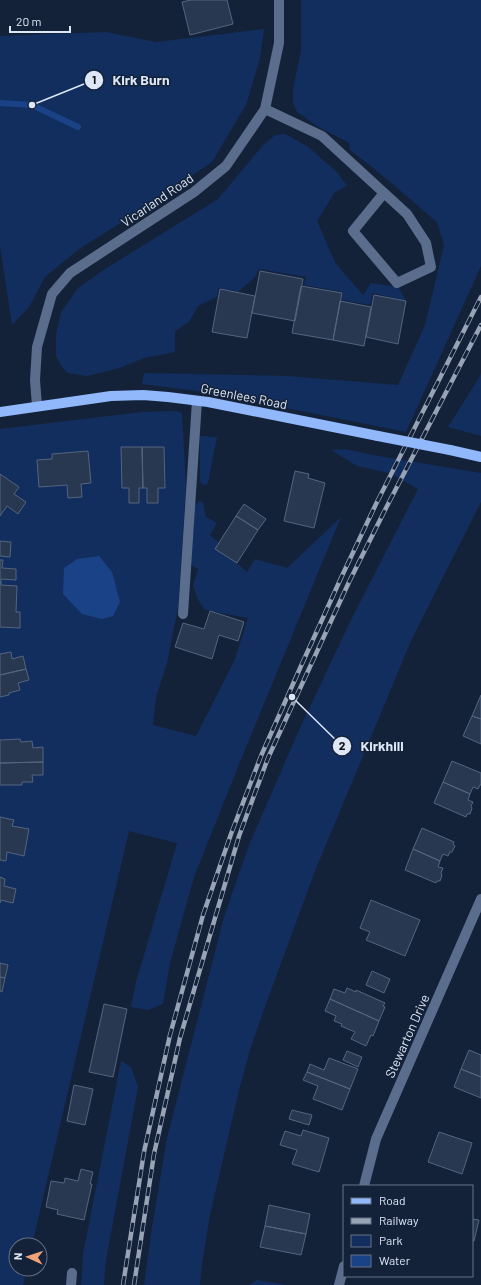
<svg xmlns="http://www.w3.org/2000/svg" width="481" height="1285" viewBox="0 0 481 1285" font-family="Barlow,sans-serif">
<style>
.green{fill:#122e5e;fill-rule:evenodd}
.water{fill:#1a4287}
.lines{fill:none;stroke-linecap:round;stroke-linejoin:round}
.stream{stroke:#1a4287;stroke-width:6}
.building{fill:#293851;stroke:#546580}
.minor{stroke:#5a6d8d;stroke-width:10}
.major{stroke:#90b8fb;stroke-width:10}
.rail-casing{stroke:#98a3b6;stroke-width:4.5}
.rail{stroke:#142239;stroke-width:3;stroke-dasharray:9;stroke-linecap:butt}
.major-bridge{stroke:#90b8fb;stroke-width:10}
.labels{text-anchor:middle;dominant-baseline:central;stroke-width:3;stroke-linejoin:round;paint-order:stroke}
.street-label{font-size:13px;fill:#dde7f7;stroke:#142239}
.leader{fill:none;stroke:#dde7f7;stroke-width:1.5}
.callout-dot{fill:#dde7f7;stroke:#142239;stroke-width:1.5}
.mark-label{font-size:12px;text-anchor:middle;font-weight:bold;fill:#111}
.callout-label{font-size:14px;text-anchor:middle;font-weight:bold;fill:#dde7f7;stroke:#142239;stroke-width:3;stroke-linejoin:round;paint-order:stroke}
</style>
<rect width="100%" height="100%" fill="#142239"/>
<path class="green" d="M301 0H481V266L406 432 212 393 142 384 144 373 287 376 398 385 425 325 444 245 437 222 377 171 350 150 349 143 317 126 297 112 293 102V89L301 51Z
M264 29 260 58 246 105 212 162 138 212 79 249 45 277 29 307 12 325 0 246V36L106 32 156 42Z
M285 134 307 146 337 172 347 186 335 192 317 221 336 264 363 295 371 283 398 287 406 301 373 293 370 305 342 300 343 292 304 285 306 277 259 269 255 277 238 292 219 288 217 297 198 306 189 322 175 331V352L144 358 119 368 87 376 68 373 62 367 56 356V335L61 312 78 288 105 269 218 199 264 144 275 135Z
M481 373V436L448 427 480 376Z
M176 411 182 413 186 486 178 608 167 663 156 697 153 725 196 736 235 659 248 618 210 611 204 609 197 598 193 585 198 569 191 565 195 505 200 501 203 503 206 517 217 523 210 535 219 543 215 549 237 563 247 572 255 559 287 568 341 517 242 757 194 877 170 963 163 1004 148 1010 131 1007 136 982 177 843 129 831 32 1245H16V1269H27L23 1285H0V991H2L5 978 0 974V785H22V782H33L32 775 43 774 42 747 33 748 32 741 21 742 20 739 0 740V697L9 695V693L20 690 18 683 29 680 23 657 12 659 11 652 0 654V627L19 628 20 612H16L17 586 1 585V579L16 580V569L2 568 3 561 0 560V429L142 412ZM122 447H164L165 488H158V503H147V488H139L129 503V488H122Z
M200 436 217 437 211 467 209 479 207 485 201 484 200 479Z
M345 449 373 455 481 473V502L411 641 315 871 263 1012 250 1050 239 1090 210 1215 202 1264 200 1285H144L152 1227 167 1138 224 917 249 845 299 730 349 624 418 489 389 473 357 466 331 450Z
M121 1061 131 1067 138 1087 106 1260 104 1285H81L83 1254Z
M257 1280 286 1285H249Z"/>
<path class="water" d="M99 556 112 572 120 602 113 616 102 619 82 614 63 594 64 568 77 559Z"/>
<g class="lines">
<path class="stream" d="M0 103 32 105 78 127"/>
</g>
<path class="building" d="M191 0H227L233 24 190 35 182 2Z
M260 271 303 279 295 321 252 313Z
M301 286 342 293 333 340 292 333Z
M220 289 255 296 247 338 212 332Z
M374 295 406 301 398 344 366 337Z
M340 301 371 307 364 346 333 340Z
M121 447H142L143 488H139V503H129V488H122Z
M142 447H164L165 488H158V503H147V488H143Z
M88 451 91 483 81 484 82 497 68 498 67 485 39 487 37 460 52 459V454Z
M295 471 309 474 308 478 325 483 314 528 284 521Z
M0 474 19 487 14 494 26 502 18 514 7 506 0 516Z
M244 504 266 519 258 530 236 516Z
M236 516 258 530 237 563 215 549Z
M0 541 11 542 10 557 0 556Z
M0 560H3L2 568 16 569V580L1 579V583H0Z
M0 583H1V585L17 586 16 612H20V628L0 627Z
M210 611 244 622 238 641 219 635 212 659 175 647 183 623 204 629Z
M11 652 12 659 23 656 26 669 0 675V654Z
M26 669 29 680 18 683 20 690 9 693V695L0 697V675Z
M481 695V719L472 716Z
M472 716 481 719V744L463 736Z
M20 739 21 742 32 741 33 748 43 747V762L0 763V740Z
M452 761 481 773V785H480L478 789 473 787 470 794 443 782Z
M43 762V775H32L33 782H22V785H0V763Z
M443 782 470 794 468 800 473 802 471 806 472 808 470 814H467L466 817 434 803Z
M0 817 14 820 12 826 29 829 24 856 7 852 6 861 0 860Z
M422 828 454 842 453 844 455 846 452 852H450L448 856 443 854 440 861 413 849Z
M413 849 440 861 438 867 443 868 441 873 442 875 440 881H437L436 883 405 870Z
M0 877 5 879 4 886 16 889 13 903 1 900 0 903Z
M371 900 420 920 405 956 366 940 370 932 360 928Z
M0 963 8 965 5 978 0 977Z
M372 971 390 979 384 993 366 985Z
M0 977 5 978 2 992 0 991Z
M347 988 356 992V990L385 1003 383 1006 385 1007 379 1021 330 999 334 989 345 993Z
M330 999 379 1021 373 1036 371 1035 366 1046 351 1039 355 1032 341 1026 342 1024 334 1021 336 1016 325 1011Z
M104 1004 127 1009 113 1077 89 1072Z
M469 1050 481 1055V1077L461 1069Z
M347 1051 362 1057 358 1067 343 1060Z
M329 1058 358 1069 350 1089 307 1072 310 1064 324 1070Z
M461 1069 481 1077V1098L454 1087Z
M307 1072 350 1089 342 1110 313 1099 318 1086 303 1080Z
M74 1085 93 1089 85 1125 67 1121Z
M292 1110 312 1115 309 1125 289 1119Z
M303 1130 329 1138 319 1172 292 1164 297 1150 280 1145 285 1131 301 1136Z
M439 1132 472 1143 462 1174 428 1162Z
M81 1169 93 1172 90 1184H92L84 1220 57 1214 58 1210 46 1207 51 1181 64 1183 65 1178 78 1181Z
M269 1205 310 1214 306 1234 265 1226Z
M472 1219 479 1220 474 1241H472Z
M265 1226 306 1234 301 1255 260 1247Z"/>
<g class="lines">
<path class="minor" d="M265 109 322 136 407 214 426 243 431 267 397 283 353 231 384 193
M37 406 35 380 37 347 52 294 70 273 194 192 226 166 265 109 279 43V0
M183 614 197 401
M364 1186 376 1139 481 899
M71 1285 72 1273
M339 1285 344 1266"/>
<path class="major" d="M0 412 111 396 143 395 168 397 208 402 378 436
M450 450 481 457"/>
<g class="rail-casing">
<path id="rail" d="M123 1285 144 1152 170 1035 203 915 231 834 261 756 301 666 341 578 376 504 481 297
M134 1285 154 1154 180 1038 239 836 268 758 349 582 386 508 481 325"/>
</g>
<use href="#rail" class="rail"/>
<path class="major-bridge" d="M378 436 450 450"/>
</g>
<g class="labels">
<g class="street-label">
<text transform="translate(157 200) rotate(-34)">Vicarland Road</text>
<text transform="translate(244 396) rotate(11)">Greenlees Road</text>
<text transform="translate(407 1036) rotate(-66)">Stewarton Drive</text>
</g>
</g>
<path class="leader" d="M32 105L94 80M292 697L342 746"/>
<g class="callout-dot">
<circle cx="32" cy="105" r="4"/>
<circle cx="292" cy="697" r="4"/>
<circle cx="94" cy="80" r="10"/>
<circle cx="342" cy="746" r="10"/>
</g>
<g class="mark-label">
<text x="94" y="84">1</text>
<text x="342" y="750">2</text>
</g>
<g class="callout-label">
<text x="141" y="85">Kirk Burn</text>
<text x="382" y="751">Kirkhill</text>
</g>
<rect x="343" y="1185" width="130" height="92" fill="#142239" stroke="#647185"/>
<rect x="351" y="1198" width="20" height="6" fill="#90b8fb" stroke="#647185"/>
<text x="379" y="1205" font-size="12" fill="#dde7f7">Road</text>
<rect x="351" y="1218" width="20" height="6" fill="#98a3b6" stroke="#647185"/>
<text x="379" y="1225" font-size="12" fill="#dde7f7">Railway</text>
<rect x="351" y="1235" width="20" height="12" fill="#122e5e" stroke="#647185"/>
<text x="379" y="1245" font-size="12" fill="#dde7f7">Park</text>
<rect x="351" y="1255" width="20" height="12" fill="#1a4287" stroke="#647185"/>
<text x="379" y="1265" font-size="12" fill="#dde7f7">Water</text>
<g transform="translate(28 1257) rotate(273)"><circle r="19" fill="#142239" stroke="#647185"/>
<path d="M0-3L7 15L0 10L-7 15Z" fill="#efa377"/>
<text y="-6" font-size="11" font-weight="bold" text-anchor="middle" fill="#dde7f7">N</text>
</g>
<path d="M10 26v6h60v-6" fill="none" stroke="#dde7f7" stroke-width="2"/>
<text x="16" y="26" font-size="12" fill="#dde7f7" stroke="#142239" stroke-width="3" paint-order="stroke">20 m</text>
</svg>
